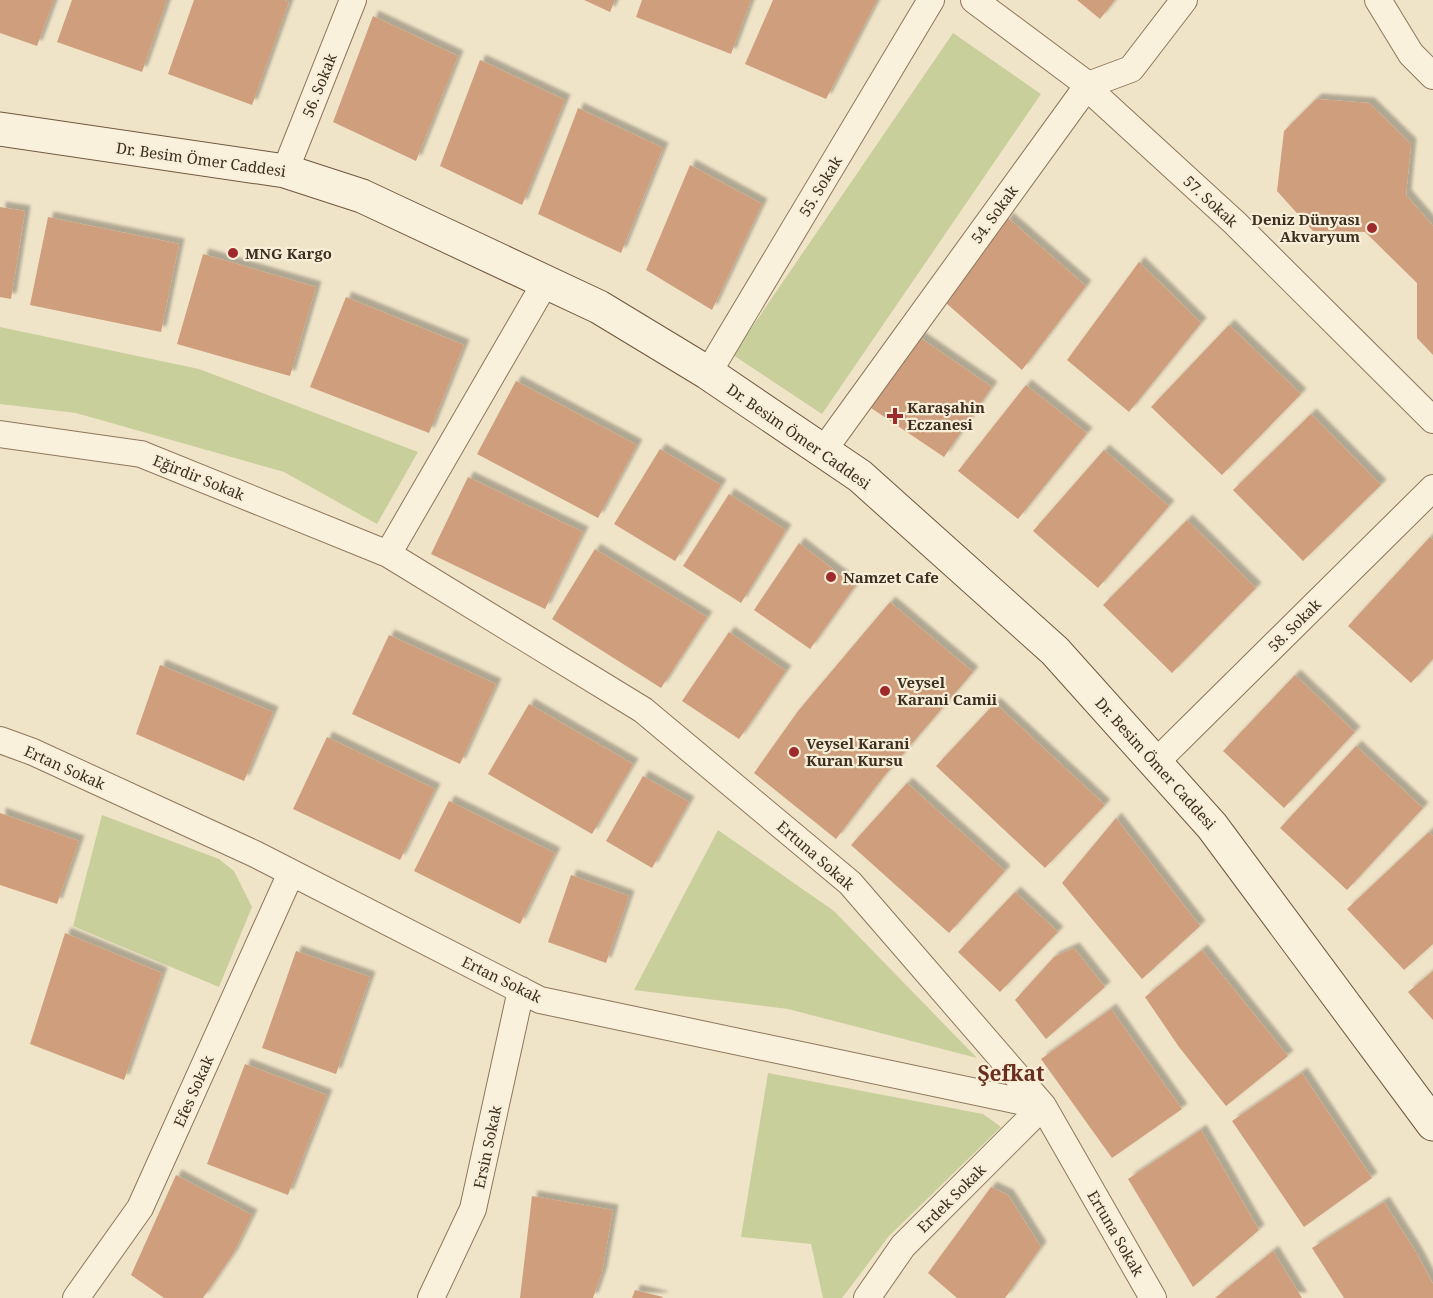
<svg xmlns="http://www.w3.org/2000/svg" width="1433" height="1298" viewBox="0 0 1433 1298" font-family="'Noto Serif',serif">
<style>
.green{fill:#c9cf9b}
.building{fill:#cf9f7d;filter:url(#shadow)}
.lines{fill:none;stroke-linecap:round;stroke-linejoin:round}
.street-casing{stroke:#8d765c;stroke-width:28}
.secondary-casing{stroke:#6f573f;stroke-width:35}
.street{stroke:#faf1dc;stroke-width:26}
.secondary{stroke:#faf1dc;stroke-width:33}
.poi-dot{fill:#9e2a2b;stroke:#f7eed8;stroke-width:2}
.labels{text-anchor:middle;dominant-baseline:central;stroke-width:4.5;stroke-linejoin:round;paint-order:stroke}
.street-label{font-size:15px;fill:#3d2e20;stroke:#f7eed8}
.poi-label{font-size:15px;font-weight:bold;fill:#3d2e20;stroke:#f7eed8;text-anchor:start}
.district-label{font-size:21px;font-weight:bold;fill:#6b2e1e;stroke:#f7eed8}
</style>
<defs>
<filter id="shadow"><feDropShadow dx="5.5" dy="-5.5" stdDeviation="1.5" flood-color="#0004"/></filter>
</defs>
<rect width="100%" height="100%" fill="#f0e4c8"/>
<path class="green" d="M953 33 1041 94 822 414 733 355Z
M0 327 199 369 418 452 377 524 284 472 76 413 0 404Z
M102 815 219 859 234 871 252 907 219 987 73 926Z
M718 830 834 911 977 1058 788 1009 634 990Z
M768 1073 983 1114 1001 1127 889 1236 842 1298H823L811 1244 741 1237Z"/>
<path class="building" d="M0 0H54L37 46 0 33Z
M72 0H167L142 72 57 42Z
M194 0H284L289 2 252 105 168 74Z
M584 0H615L610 12Z
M642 0H751L731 54 636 17Z
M773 0H877L826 99 745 64Z
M1077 0H1115L1100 19Z
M373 16 458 56 416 161 333 122Z
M480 60 565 100 522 205 440 166Z
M1316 99 1369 103 1411 144 1406 195 1433 226V355L1417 338V283L1365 232 1313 231 1277 191 1284 131Z
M578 108 663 148 621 253 538 214Z
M690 165 762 204 712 310 646 270Z
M0 207 25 211 11 299 0 297Z
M48 217 179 244 161 332 30 305Z
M1008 218 1086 286 1022 370 946 303Z
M203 254 316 287 290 376 177 344Z
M1139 262 1201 323 1129 412 1067 360Z
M346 297 464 345 429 433 310 387Z
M1229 325 1301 394 1222 475 1151 407Z
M919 337 992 387 944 457 871 408Z
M516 381 637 445 598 518 477 454Z
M1026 385 1087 433 1018 519 958 471Z
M1311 414 1381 485 1303 561 1233 490Z
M660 449 721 485 675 561 614 524Z
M1104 450 1169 506 1098 588 1033 531Z
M468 477 583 532 545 609 431 554Z
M729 494 786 530 741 603 683 566Z
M1187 520 1256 588 1172 673 1103 605Z
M1430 537 1433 540V659L1411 683 1348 626Z
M799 543 855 586 810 649 754 610Z
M595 549 707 617 661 688 552 619Z
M890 602 973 672 880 781 836 839 754 773 798 711Z
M729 632 786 671 739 739 682 701Z
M389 635 496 684 460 764 352 714Z
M160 665 273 712 244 781 136 734Z
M1295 675 1355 732 1284 808 1223 751Z
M995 703 1105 805 1045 868 936 766Z
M529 704 633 764 592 834 488 774Z
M327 737 435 789 400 860 293 809Z
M1356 746 1423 808 1347 890 1280 828Z
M643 776 689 802 652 868 606 841Z
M907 783 1005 871 949 933 851 845Z
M449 801 555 853 520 924 414 871Z
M0 813 79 841 57 904 0 885Z
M1116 818 1200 926 1142 979 1062 883Z
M1429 832 1433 836V944L1404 970 1347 909Z
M571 875 629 896 606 963 548 942Z
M1015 892 1058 932 1000 992 958 952Z
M65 933 162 973 124 1080 30 1044Z
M1074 948 1105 987 1046 1039 1015 1000 1054 957Z
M1202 950 1288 1056 1226 1106 1179 1047 1145 997Z
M296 951 370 977 336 1074 262 1048Z
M1433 971V1020L1408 992Z
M1111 1009 1182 1109 1112 1158 1041 1059Z
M245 1064 327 1095 288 1195 207 1164Z
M1302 1073 1372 1178 1304 1227 1232 1121Z
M1201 1130 1259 1230 1193 1287 1128 1179Z
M176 1175 252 1215 233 1254 203 1298H164L131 1275Z
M991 1187 1008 1195 1041 1247 1005 1298H957L928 1273Z
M532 1196 613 1210 602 1272 593 1298H520Z
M1384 1202 1416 1252 1433 1284V1298H1344L1312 1248Z
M1273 1251 1302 1298H1215Z
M635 1290 663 1297 662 1298H632Z"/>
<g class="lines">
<g class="street-casing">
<path id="street" d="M974 0 1088 85 1092 92 1235 223 1433 420
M1378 0 1411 54 1433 76
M285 171 353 0
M708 373 931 0
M0 434 141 454 388 554 643 710 850 883 1043 1106 1153 1298
M823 451 1088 85 1131 69 1184 0
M388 554 545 283
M0 740 33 752 255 854 540 1000 1043 1106
M1155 763 1433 488
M76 1298 140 1208 291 873
M431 1298 473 1209 521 990
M867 1298 903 1246 1043 1106"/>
</g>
<g class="secondary-casing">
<path id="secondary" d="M0 129 285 171 362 196 599 307 708 373 860 476 1055 651 1212 826 1433 1124"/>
</g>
<use href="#street" class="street"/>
<use href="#secondary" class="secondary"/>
</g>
<g class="poi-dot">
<circle cx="1372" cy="228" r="6"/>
<circle cx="233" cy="253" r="6"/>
<path d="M892 407h6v6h6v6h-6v6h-6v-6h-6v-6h6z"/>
<circle cx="831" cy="577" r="6"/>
<circle cx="885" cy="691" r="6"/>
<circle cx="794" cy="752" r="6"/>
</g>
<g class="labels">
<g class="street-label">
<text transform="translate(319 85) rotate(-68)">56. Sokak</text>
<text transform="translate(201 159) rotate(8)">Dr. Besim Ömer Caddesi</text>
<text transform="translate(820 186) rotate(-59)">55. Sokak</text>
<text transform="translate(1211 201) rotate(43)">57. Sokak</text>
<text transform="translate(994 214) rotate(-54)">54. Sokak</text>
<text transform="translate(799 436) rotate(35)">Dr. Besim Ömer Caddesi</text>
<text transform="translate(199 477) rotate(22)">Eğirdir Sokak</text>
<text transform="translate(1294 625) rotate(-45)">58. Sokak</text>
<text transform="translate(1156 763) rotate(48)">Dr. Besim Ömer Caddesi</text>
<text transform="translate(65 767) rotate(24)">Ertan Sokak</text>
<text transform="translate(816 855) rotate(41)">Ertuna Sokak</text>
<text transform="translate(502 979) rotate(26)">Ertan Sokak</text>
<text transform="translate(193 1091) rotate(-66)">Efes Sokak</text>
<text transform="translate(487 1147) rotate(-78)">Ersin Sokak</text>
<text transform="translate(951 1198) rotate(-45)">Erdek Sokak</text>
<text transform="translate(1116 1233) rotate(60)">Ertuna Sokak</text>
</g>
<g class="poi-label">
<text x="1360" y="219" text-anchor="end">Deniz Dünyası<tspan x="1360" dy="17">Akvaryum</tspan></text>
<text x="245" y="253">MNG Kargo</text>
<text x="907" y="407">Karaşahin<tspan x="907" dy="17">Eczanesi</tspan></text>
<text x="843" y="577">Namzet Cafe</text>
<text x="897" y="682">Veysel<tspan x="897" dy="17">Karani Camii</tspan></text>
<text x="806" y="743">Veysel Karani<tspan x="806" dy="17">Kuran Kursu</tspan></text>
</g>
<g class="district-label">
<text x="1011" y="1073">Şefkat</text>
</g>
</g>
</svg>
